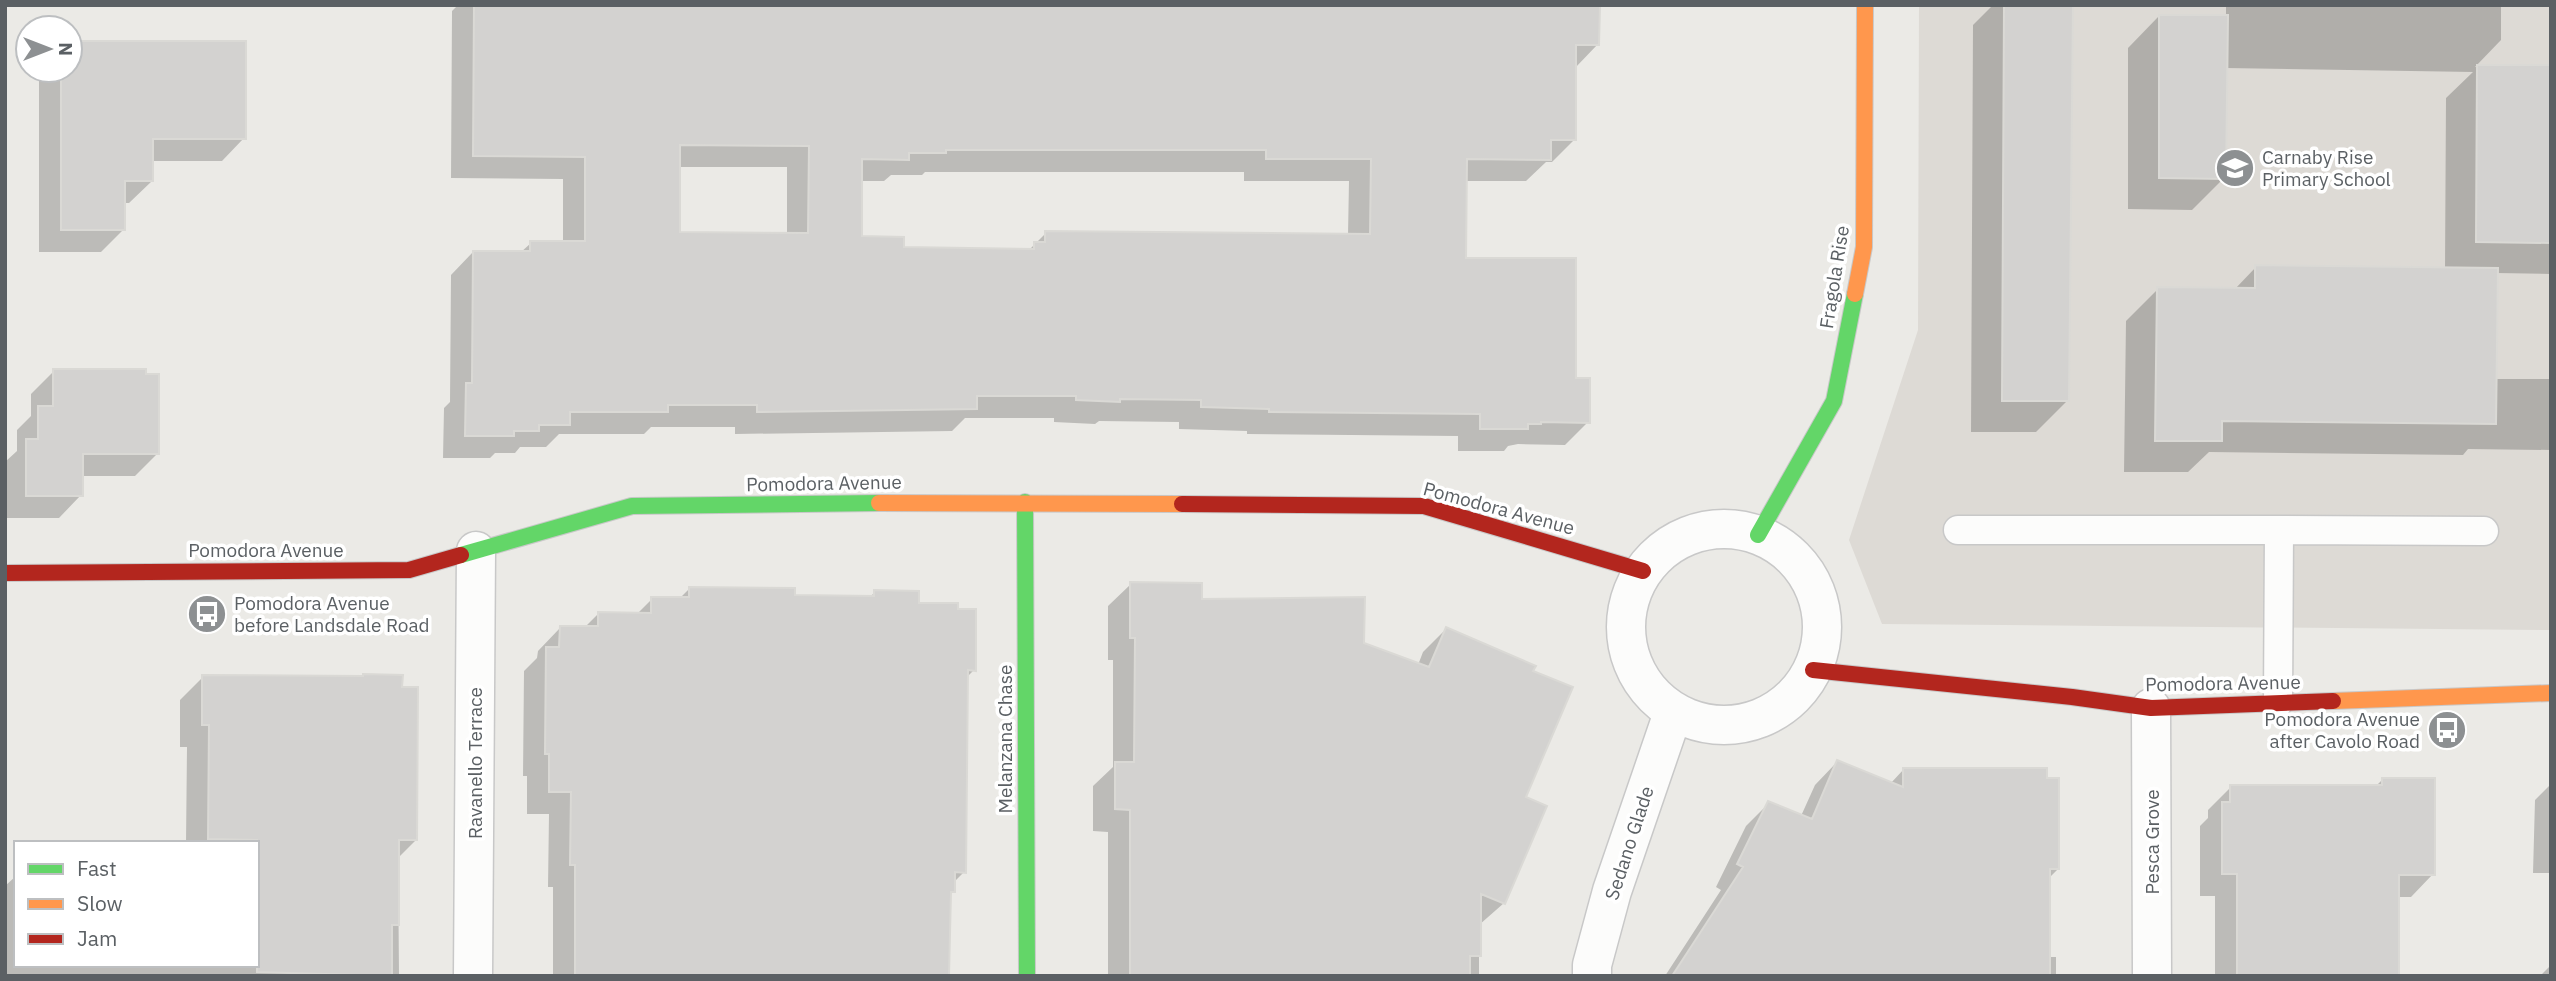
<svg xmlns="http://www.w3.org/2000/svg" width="2556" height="981" viewBox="0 0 2556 981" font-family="'IBM Plex Sans',sans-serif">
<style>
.education{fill:#dddad5}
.shadow{fill:#0003;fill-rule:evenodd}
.building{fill:#d3d2d0;stroke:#dad9d5;stroke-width:2;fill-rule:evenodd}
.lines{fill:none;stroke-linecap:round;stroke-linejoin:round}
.lane-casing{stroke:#c8c8c8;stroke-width:31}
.street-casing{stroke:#c8c8c8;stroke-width:41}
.fast-casing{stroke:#c8c8c8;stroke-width:18}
.slow-casing{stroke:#c8c8c8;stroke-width:18}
.jam-casing{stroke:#c8c8c8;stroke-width:18}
.lane{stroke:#fcfcfb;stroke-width:28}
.street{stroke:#fcfcfb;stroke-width:38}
.fast{stroke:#63d668;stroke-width:16}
.slow{stroke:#ff974d;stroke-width:16}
.jam{stroke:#b3261e;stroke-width:16}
.labels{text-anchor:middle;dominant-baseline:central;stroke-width:7;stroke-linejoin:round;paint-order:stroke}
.poi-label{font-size:19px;fill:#5b6064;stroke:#fff;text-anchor:start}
.street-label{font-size:19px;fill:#5b6064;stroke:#fff}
</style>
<rect width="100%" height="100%" fill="#ebeae6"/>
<path class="education" d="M1919 5H2551V630L1882 624 1849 540 1918 330Z"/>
<path class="shadow" d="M458 5H1598V44L1575 68V139L1552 162H1546L1526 181H1465L1464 259 1575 380 1588 422 1565 445 1518 444 1508 446 1504 451H1458V436L1247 434V431L1179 429V422L1099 421 1095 424 1054 422V418H965L952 431 735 434V427H651L644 434H559L546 447H520L515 453H495L490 458H443L444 408 450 402 451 275 473 252 520 253 531 243H563V179L451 178 452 11ZM678 167H787V235L678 234ZM925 172H1244V181H1349L1348 235 1046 233 1029 250 902 249 861 238V181H884L891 175H922Z
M1993 5H2072L2068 400 2036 432H1971L1973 25Z
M2226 5H2501V40L2475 67H2551V274L2496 273 2495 379H2551V450L2468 449 2463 455 2209 452 2188 472H2124L2126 321 2158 289 2234 290 2256 267 2445 269 2446 98 2473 72 2225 68 2224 178 2192 210 2128 209V48L2159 16H2226Z
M70 43 244 138 222 161H152V181L129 203H124V229L101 252H39V70H70Z
M54 371 158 453 135 476H81V495L59 518H5V462L17 451V430L31 416V394Z
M1131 584 1362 644 1418 665 1423 652 1446 629 1531 672 1524 798 1504 903 1479 925V976H1108V832L1093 831V786L1113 767V660H1108V606Z
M689 589 794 597 869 598 875 592 917 605 974 670 966 678 964 872 953 883V891L949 895V976H553V887H548L549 814H527V776H523L524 671 537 658 538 651 560 628H584L598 614 636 615 652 599H679Z
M203 677 401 689 416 840 398 858 399 976H5V886L16 876V965H257V843H186L187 747H180V700Z
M1837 762 1890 784 1904 769 2058 869 2049 878V957H2056V976H1665L1721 890 1716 887 1746 826 1769 803 1801 816 1815 785Z
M2383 779 2433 874 2411 897H2397V976H2215V896H2200V826L2208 818V810L2231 787H2375Z
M2551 784V873H2533L2535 800Z
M2551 965V976H2540Z"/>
<path class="building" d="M474 5H1600L1599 45H1576V140H1551V160L1467 159 1466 258H1576V378H1590V423L1541 422V424H1528V429H1480V414L1269 412V409L1201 407V400L1120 399V402L1076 400V396H977V409L757 412V405H668V412H570V425H539V431H514V436H465L466 383H472L473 251H530V241H585V157L473 156ZM680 145 809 146 808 233 680 232ZM946 150H1266V159H1371L1370 234 1045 231V242H1034V249L904 247V237L862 236V159L909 160V153H946Z
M2004 5H2073L2069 401H2002Z
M2159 15H2228L2226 179 2159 178Z
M70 41H246V139H153V181H125V230H61V70H70Z
M2477 65H2551V243L2476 242Z
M2255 265 2498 268 2496 424 2222 421V441H2155L2157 287 2255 288Z
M53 369H146V374H159V454H83V496H26V439H38V406H53Z
M1130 582 1202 583V599L1365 597 1364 643 1429 667 1446 627 1536 666 1533 671 1573 687 1526 797 1547 806 1505 904 1481 894V956H1470V976H1130V810L1115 809V762H1134L1135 638H1130Z
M689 587 795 588V595L874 596V590L919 591V603H958V609H976V671L968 670 966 873 955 872V892H951L949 976H575V865H570L571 792H549V754H545L546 647H559L560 626H598V612L651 613V597H689Z
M363 674 403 675 402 687H418L417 840H399V925H392V976L257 972V840L208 839 209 725H202V675L363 676Z
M1837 760 1903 787V768H2047V778H2059V869H2050V976H1672L1743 867 1737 864 1768 801 1812 819Z
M2382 778H2435V875H2399V976H2237V874H2222V802H2230V785H2382Z"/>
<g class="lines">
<g class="lane-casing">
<path id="lane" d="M1958 530H2279
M2278 703 2279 530 2484 531"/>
</g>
<g class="street-casing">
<path id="street" d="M1626 627a98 98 0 1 1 196 0a98 98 0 1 1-196 0Z
M2151 708 2152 976
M473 976 476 551
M1592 976V965L1612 891 1673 713"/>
</g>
<g class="fast-casing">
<path id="fast" d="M1025 502 1027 976
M1758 535 1834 401 1855 294
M461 555 632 506 879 503"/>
</g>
<g class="slow-casing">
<path id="slow" d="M1855 294 1864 247 1865 5
M879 503 1182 504
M2333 701 2551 693"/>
</g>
<g class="jam-casing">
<path id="jam" d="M1182 504 1424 506 1643 571
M5 573 409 570 461 555
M1813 670 2072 697 2151 708 2333 701"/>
</g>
<use href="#lane" class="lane"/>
<use href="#street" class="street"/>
<use href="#fast" class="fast"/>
<use href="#slow" class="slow"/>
<use href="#jam" class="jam"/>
</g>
<defs>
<g id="school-disc" transform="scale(2.0125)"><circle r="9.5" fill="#8d9092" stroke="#fff"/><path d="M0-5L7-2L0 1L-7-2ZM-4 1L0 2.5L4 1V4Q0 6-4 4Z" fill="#fff"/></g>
<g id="bus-disc" transform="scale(2.0125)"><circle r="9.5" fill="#8d9092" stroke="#fff"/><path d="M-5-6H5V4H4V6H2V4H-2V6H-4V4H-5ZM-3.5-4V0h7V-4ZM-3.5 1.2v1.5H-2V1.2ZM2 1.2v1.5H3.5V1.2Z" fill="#fff"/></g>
</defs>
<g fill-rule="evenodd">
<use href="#school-disc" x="2235" y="168"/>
<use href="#bus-disc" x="207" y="614"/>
<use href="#bus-disc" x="2447" y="730"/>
</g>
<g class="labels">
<g class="poi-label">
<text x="2262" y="157">Carnaby Rise<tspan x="2262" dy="22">Primary School</tspan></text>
<text x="234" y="603">Pomodora Avenue<tspan x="234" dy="22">before Landsdale Road</tspan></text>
<text x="2420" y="719" text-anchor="end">Pomodora Avenue<tspan x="2420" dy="22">after Cavolo Road</tspan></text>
</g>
<g class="street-label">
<text transform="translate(1834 277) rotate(-81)">Fragola Rise</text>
<text transform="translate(824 483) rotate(-1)">Pomodora Avenue</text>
<text transform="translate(1499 508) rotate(15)">Pomodora Avenue</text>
<text x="266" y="550">Pomodora Avenue</text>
<text transform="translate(2223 683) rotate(-1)">Pomodora Avenue</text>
<text transform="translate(1005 739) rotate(-90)">Melanzana Chase</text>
<text transform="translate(475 763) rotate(-90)">Ravanello Terrace</text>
<text transform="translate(2152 842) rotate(-90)">Pesca Grove</text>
<text transform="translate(1629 843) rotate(-72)">Sedano Glade</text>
</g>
</g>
<rect width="2556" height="981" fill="none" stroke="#5b6064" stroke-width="14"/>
<rect x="14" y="841" width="245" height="126" fill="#ffffff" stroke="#bdbfc1" stroke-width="2"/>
<rect x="28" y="864" width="35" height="10" fill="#63d668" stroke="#bdbfc1" stroke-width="2"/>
<text x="77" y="876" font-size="21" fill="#5b6064">Fast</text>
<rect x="28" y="899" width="35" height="10" fill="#ff974d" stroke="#bdbfc1" stroke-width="2"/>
<text x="77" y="911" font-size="21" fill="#5b6064">Slow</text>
<rect x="28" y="934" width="35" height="10" fill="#b3261e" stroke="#bdbfc1" stroke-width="2"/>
<text x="77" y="946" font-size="21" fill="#5b6064">Jam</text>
<g transform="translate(49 49) rotate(90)"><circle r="33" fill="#ffffff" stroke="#bdbfc1" stroke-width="2"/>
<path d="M0-5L12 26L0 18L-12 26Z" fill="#8d9092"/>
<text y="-10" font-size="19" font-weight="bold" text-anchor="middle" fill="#5b6064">N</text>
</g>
</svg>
